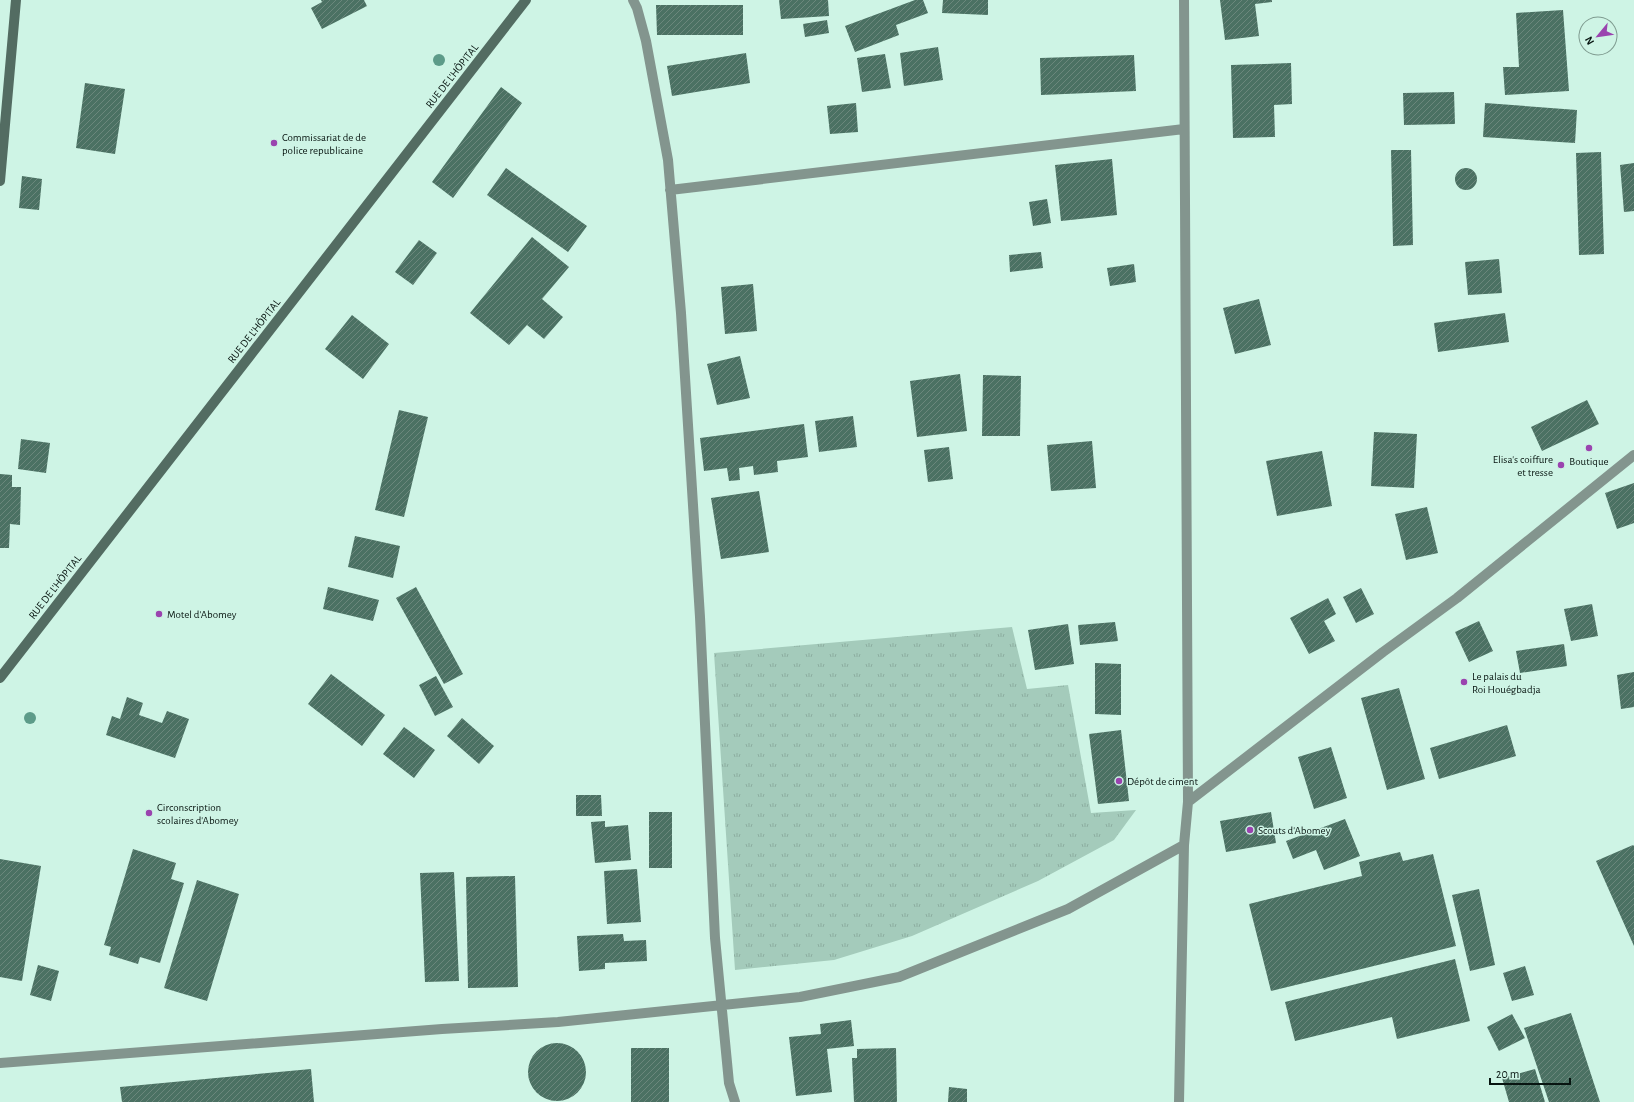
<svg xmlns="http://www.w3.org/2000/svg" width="1634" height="1102" viewBox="0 0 1634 1102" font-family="'Alegreya Sans',sans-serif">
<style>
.grass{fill:url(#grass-tufts)}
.building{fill:url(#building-hatch)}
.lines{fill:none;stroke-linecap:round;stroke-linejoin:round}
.street{stroke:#83958e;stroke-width:10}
.secondary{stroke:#536c62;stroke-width:10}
.tree{fill:#5d9b89}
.poi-dot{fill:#9a43af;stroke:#cef4e5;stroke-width:1.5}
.labels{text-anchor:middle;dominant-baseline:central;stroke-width:3;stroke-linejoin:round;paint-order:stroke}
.street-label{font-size:11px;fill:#081511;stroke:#cef4e5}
.poi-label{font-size:11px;fill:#081511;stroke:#cef4e5;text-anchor:start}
</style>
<defs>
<pattern id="grass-tufts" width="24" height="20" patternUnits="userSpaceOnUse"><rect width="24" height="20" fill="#a4cbbb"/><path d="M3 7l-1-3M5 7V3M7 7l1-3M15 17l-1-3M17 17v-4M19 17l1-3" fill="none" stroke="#8cada0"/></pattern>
<pattern id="building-hatch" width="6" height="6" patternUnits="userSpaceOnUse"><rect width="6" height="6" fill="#4b7163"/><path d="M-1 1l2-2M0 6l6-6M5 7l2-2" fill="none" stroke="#6b877c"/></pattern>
</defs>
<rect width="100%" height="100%" fill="#cef4e5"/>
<path class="grass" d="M1012 627 1027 689 1068 685 1091 813 1136 810 1114 840 1038 881 912 936 834 960 735 970 714 653Z"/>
<path class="building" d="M321 0H364L367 6 322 29 311 8 322 2Z
M779 0H828L829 16 781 19Z
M915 0H923L928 13 896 25 899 35 855 52 845 26Z
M943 0H988V15L942 13Z
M1220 0H1272V2L1255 4 1259 36 1225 40Z
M656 5H743V35H657Z
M1563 10 1569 91 1505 95 1503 67H1519L1516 13Z
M827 20 829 33 805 37 803 24Z
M938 47 943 80 904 86 900 53Z
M746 53 750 83 672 96 667 66Z
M885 54 891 88 862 92 857 58Z
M1134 55 1136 91 1041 95 1040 58Z
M1291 63 1292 104 1274 105 1275 137 1233 138 1231 65Z
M85 83 125 89 115 154 76 148Z
M501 87 522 103 453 198 432 182Z
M1454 92 1455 124 1404 125 1403 93Z
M856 103 858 132 830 134 827 106Z
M1485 103 1577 110 1575 143 1483 137Z
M1391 150H1411L1413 245 1393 246Z
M1601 152 1604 254 1579 255 1576 153Z
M1112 159 1117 215 1061 221 1055 165Z
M1634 163V211L1624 212 1620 165Z
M1455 179a11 11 0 1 1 22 0a11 11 0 1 1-22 0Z
M506 168 587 226 568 252 487 195Z
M22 176 42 179 39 210 19 208Z
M1047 199 1051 223 1033 226 1029 202Z
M532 237 569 267 542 299 563 317 544 339 527 325 509 345 470 313Z
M419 240 437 253 413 285 395 272Z
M1041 252 1043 268 1010 272 1009 255Z
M1499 259 1502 293 1468 295 1465 262Z
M1134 264 1136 282 1110 286 1107 268Z
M753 284 757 331 725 334 721 287Z
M1259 299 1271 345 1235 354 1223 308Z
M1505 313 1509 342 1438 352 1434 323Z
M352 315 389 344 363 379 325 349Z
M740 356 750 398 717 405 707 364Z
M960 374 967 431 917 437 910 381Z
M983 375 1021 376 1020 436H982Z
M1587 400 1599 424 1542 451 1531 427Z
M399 410 428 417 404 517 375 510Z
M853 416 857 447 819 452 815 421Z
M804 424 808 457 777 461 778 472 754 475 753 466 739 468 740 480 729 481 727 468 704 471 700 438Z
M1374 432 1417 434 1414 488 1371 486Z
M21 439 50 443 46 473 18 469Z
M1092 441 1096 488 1051 491 1047 445Z
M949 447 953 479 928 482 924 450Z
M1322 451 1332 506 1277 516 1266 461Z
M0 474 12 475V487H21L20 525 10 524 9 548H0Z
M1634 483V523L1617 529 1605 493Z
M759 491 769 552 721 559 711 498Z
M1427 507 1438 553 1406 560 1395 514Z
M355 536 400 546 393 578 348 567Z
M328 587 379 600 373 621 323 609Z
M416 587 463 674 444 684 396 598Z
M1361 588 1374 614 1356 623 1343 597Z
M1328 598 1336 614 1324 621 1335 641 1309 654 1290 618Z
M1592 604 1598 636 1571 641 1564 609Z
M1479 621 1493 651 1469 662 1455 632Z
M1115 622 1118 641 1080 645 1078 625Z
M1068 624 1074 664 1035 670 1028 630Z
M1564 644 1567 666 1520 673 1516 651Z
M1095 663 1121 664V715L1095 714Z
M1634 672V707L1621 709 1617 675Z
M331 674 385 715 362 746 308 704Z
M436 676 453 707 435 716 419 685Z
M1399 688 1425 779 1387 790 1361 698Z
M127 697 143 703 139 715 162 723 167 711 189 719 175 758 106 735 112 716 120 719Z
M462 718 494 746 479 764 447 736Z
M1507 725 1516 756 1439 779 1430 748Z
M404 727 435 750 414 778 383 754Z
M1121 730 1129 801 1098 804 1089 734Z
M1331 747 1347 798 1314 809 1298 757Z
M576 795H601L602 816H576Z
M649 812H672V868H649Z
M1271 812 1276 843 1226 852 1220 821Z
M1345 819 1360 856 1324 870 1316 850 1293 859 1286 841Z
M605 821V827L628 825 631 860 595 863 591 822Z
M1633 845 1634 846V946L1596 861Z
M133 849 176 863 171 879 184 883 160 963 140 957 138 964 109 955 111 947 104 945Z
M1400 852 1403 861 1433 854 1456 946 1271 991 1249 904 1362 876 1359 862Z
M0 859 41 866 22 981 0 977Z
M637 869 641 922 607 924 604 871Z
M454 872 459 981 425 982 420 873Z
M515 876 518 987 468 988 466 877Z
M197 880 239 894 207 1001 164 988Z
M1479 889 1495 965 1470 971 1452 895Z
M623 934 624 941 646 940 647 961 605 963V969L579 971 577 936Z
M1455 959 1470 1021 1397 1039 1392 1017 1295 1041 1285 1002Z
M38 965 59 971 51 1001 30 995Z
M1525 966 1534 995 1512 1001 1503 973Z
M1571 1013 1600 1102H1549L1524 1028Z
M1512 1014 1525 1038 1499 1051 1487 1027Z
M851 1020 854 1046 827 1049 832 1092 796 1096 789 1037 821 1034 820 1024Z
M528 1072a29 29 0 1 1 58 0a29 29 0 1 1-58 0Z
M631 1048H669V1102H631Z
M896 1048 897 1102H854L852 1058H857V1049Z
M311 1069 314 1102H122L120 1087Z
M1535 1069 1545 1102H1509L1502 1078Z
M949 1087 967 1089V1102H948Z"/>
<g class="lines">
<path class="street" d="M633 0 637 8 646 41 668 160 681 313 700 617 715 938 729 1083 735 1102
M670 190 1184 129
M1188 802 1383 652 1457 598 1634 455
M0 1063 442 1029 558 1022 800 997 899 977 1068 909 1184 845
M1179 1102 1184 845 1188 802 1184 0"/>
<path class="secondary" d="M0 181 16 0
M0 678 526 0"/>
</g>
<g class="tree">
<circle cx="439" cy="60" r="6"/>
<circle cx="30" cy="718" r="6"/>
</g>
<g class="poi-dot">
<circle cx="274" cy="143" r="4"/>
<circle cx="1589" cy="448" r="4"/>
<circle cx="1561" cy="465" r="4"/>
<circle cx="159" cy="614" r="4"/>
<circle cx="1464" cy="682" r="4"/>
<circle cx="1119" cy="781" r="4"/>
<circle cx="149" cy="813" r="4"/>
<circle cx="1250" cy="830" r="4"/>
</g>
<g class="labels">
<g class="street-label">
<text transform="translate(452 76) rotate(-52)">RUE DE L'HÔPITAL</text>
<text transform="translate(254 331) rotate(-52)">RUE DE L'HÔPITAL</text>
<text transform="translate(55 587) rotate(-52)">RUE DE L'HÔPITAL</text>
</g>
<g class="poi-label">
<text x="282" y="137">Commissariat de de<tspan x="282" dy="13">police republicaine</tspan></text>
<text x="1553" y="459" text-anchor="end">Elisa's coiffure<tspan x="1553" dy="13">et tresse</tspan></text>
<text x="1589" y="461" text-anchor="middle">Boutique</text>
<text x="167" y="614">Motel d'Abomey</text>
<text x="1472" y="676">Le palais du<tspan x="1472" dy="13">Roi Houégbadja</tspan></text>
<text x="1127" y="781">Dépôt de ciment</text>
<text x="157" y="807">Circonscription<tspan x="157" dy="13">scolaires d'Abomey</tspan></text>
<text x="1258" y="830">Scouts d'Abomey</text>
</g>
</g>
<g transform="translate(1598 36) rotate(241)"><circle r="19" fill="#cef4e5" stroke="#7f9b90"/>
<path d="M0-3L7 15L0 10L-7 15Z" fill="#9a43af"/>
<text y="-6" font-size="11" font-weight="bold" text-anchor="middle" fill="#081511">N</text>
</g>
<path d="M1490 1078v6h80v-6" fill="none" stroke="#081511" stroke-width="2"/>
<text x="1496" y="1078" font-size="12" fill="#081511" stroke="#cef4e5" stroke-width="3" paint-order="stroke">20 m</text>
</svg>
